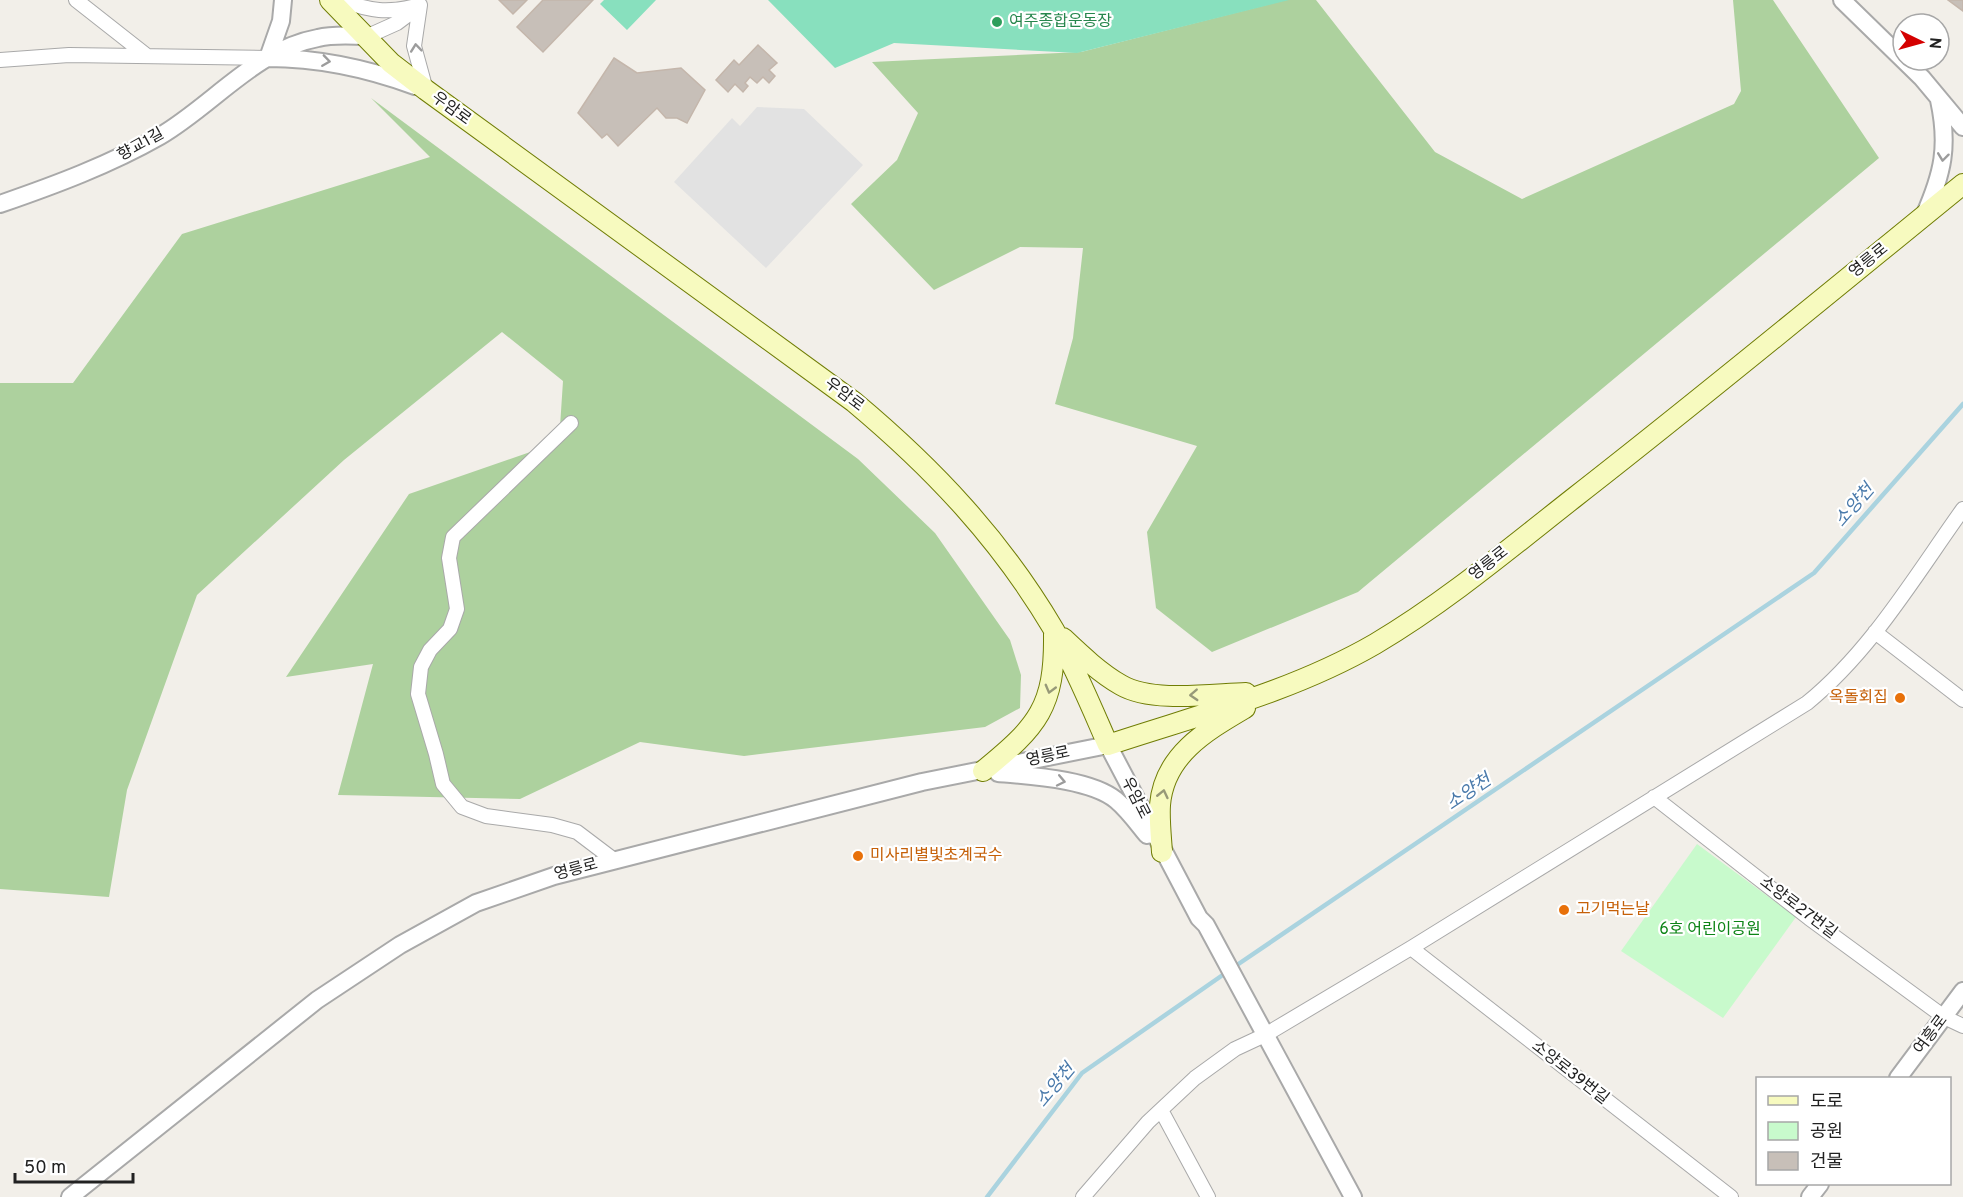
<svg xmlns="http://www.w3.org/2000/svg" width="1963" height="1197" viewBox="0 0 1963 1197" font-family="Overpass,'Noto Sans KR',sans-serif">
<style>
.forest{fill:#add19e}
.park{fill:#c8facc}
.pitch{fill:#88e0be}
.parking{fill:#e2e2e2}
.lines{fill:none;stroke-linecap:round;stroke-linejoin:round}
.stream{stroke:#aad3df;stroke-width:4.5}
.building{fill:#c7bfb8;stroke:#c4b6ab;stroke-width:1.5}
.minor-casing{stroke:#a9a9a9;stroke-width:16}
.tertiary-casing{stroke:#a9a9a9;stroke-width:20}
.secondary-casing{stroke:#707d05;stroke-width:22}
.minor{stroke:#fff;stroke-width:14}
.tertiary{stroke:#fff;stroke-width:16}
.secondary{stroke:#f7fabf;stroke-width:20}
.oneway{stroke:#9c9c9c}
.oneway2{stroke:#979978}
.leisure-dot{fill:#2e9e5b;stroke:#fff;stroke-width:2}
.food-dot{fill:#e8710a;stroke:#fff;stroke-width:2}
.labels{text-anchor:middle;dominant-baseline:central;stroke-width:4.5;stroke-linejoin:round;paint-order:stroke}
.leisure-label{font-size:16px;fill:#27864d;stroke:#fff;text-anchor:start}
.street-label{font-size:16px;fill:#222;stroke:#fff}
.food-label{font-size:16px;fill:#c56008;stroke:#fff;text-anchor:start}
.park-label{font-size:16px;fill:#0c8416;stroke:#fff}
.water-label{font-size:18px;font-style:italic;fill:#4a7aab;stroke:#fff}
</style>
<rect width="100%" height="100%" fill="#f2efe9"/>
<path class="forest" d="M1286 0H1316L1435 152 1522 199 1734 104 1741 91 1733 0H1773L1879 158 1358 592 1212 652 1156 608 1147 532 1197 446 1055 404 1073 338 1083 248 1020 247 934 290 851 204 897 160 918 113 872 62 1081 52Z
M371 98 858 459 935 533 1010 640 1021 675 1020 708 985 727 744 756 640 742 520 799 338 795 373 664 286 677 409 494 559 442 563 381 502 332 344 460 197 595 127 790 109 897 0 889V383H73L182 234 430 157Z"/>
<path class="park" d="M1697 844 1796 917 1723 1018 1621 951Z"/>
<path class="pitch" d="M604 0H656L627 30 600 4Z
M768 0H1289L1077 53 894 43 835 68Z"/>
<path class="parking" d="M757 107 804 109 863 165 766 268 674 182 732 118 740 126Z"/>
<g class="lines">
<path class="stream" d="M1234 967 1814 573 1963 404
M987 1197 1082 1073 1227 972"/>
</g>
<path class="building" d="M499 0H527L513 14Z
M543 0H593L543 52 517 27Z
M1948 0H1963V11Z
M758 45 777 63 769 70 775 76 769 83 763 77 757 83 750 77 745 83 748 86 743 92 735 84 728 92 716 80 734 60 739 65Z
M614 58 637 73 681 68 705 90 687 123 677 118H666L657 108 618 146 607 134 602 138 578 113Z"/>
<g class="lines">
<g class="minor-casing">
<path id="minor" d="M76 0 146 55
M339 0C371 11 387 14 420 5L414 46 426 90
M368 36 397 23 413 11
M0 60 69 55 268 58
M571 423 453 537 449 558 457 609 450 629 430 650 421 667 418 694 436 754 443 784 462 807 486 816 552 825 577 832 614 860
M1875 632 1963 700
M1654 797 1809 918 1944 1017 1963 1026
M1411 948 1731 1197
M1161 1110 1208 1197
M1083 1197 1148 1122 1195 1078 1235 1049 1265 1035 1411 948 1807 703C1871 651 1915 576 1963 509"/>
</g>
<g class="tertiary-casing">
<path id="tertiary" d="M283 0 281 21 268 58C320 58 366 68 415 86
M1842 0 1922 78 1963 127
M0 204C55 185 109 165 160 136 212 106 256 49 318 38 334 34 351 36 368 36
M1924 216C1943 173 1949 146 1939 100
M998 773C1031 776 1090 779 1116 800 1128 810 1138 824 1147 835
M1898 1078 1963 991
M70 1197 317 1000 400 945 476 903 554 876 922 782 1108 745 1199 918 1206 925 1353 1197
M1810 1197 1820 1184"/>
</g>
<g class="secondary-casing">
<path id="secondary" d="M330 0 391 63 426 90 854 402C934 469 1001 540 1054 630 1075 667 1091 706 1108 745 1198 715 1292 692 1375 644 1446 602 1510 548 1575 497 1706 395 1834 289 1963 184
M1063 638C1081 655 1100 673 1121 685 1152 703 1212 694 1246 693
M983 771C1038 726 1055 707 1054 634
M1162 852C1161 837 1159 820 1160 805 1164 755 1206 731 1245 708"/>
</g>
<use href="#minor" class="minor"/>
<use href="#tertiary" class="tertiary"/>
<use href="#secondary" class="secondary"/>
</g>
<defs><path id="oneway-chevron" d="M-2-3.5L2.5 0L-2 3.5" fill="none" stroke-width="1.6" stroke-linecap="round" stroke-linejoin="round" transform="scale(1.5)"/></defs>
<g class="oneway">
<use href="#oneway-chevron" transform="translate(416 48) rotate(-96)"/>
<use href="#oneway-chevron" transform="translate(326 61) rotate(8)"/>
<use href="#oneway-chevron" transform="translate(1943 157) rotate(97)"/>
<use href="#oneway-chevron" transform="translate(1061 781) rotate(12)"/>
</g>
<g class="oneway2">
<use href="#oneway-chevron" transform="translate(1050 689) rotate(105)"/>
<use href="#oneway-chevron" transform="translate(1194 695) rotate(177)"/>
<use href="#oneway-chevron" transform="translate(1163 794) rotate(-77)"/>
</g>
<circle class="leisure-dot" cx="997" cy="22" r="6"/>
<g class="food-dot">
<circle cx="1900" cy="698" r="6"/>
<circle cx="858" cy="856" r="6"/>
<circle cx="1564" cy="910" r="6"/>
</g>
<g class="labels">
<g class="leisure-label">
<text x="1009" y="22">여주종합운동장</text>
</g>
<g class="street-label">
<text transform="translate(451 109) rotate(36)">우암로</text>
<text transform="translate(141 145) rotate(-29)">향교1길</text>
<text transform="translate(1869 261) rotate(-39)">영릉로</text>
<text transform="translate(844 395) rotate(37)">우암로</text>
<text transform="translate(1489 564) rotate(-38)">영릉로</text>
<text transform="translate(1048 757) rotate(-12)">영릉로</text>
<text transform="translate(1135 798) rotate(63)">우암로</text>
<text transform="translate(576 870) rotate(-15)">영릉로</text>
<text transform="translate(1798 908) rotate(37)">소양로27번길</text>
<text transform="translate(1931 1035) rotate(-53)">여흥로</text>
<text transform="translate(1570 1073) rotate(38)">소양로39번길</text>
</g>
<g class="food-label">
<text x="1888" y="698" text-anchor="end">옥돌회집</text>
<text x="870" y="856">미사리별빛초계국수</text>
<text x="1576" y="910">고기먹는날</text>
</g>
<g class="park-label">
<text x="1710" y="930">6호 어린이공원</text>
</g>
<g class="water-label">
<text transform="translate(1855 506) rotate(-49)">소양천</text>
<text transform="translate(1469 793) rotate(-34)">소양천</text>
<text transform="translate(1056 1086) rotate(-50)">소양천</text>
</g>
</g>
<rect x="1756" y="1077" width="195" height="108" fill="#ffffff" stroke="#a7a7a7" stroke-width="1.5"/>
<rect x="1768" y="1096" width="30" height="9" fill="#f7fabf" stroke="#a7a7a7" stroke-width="1.5"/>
<text x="1810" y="1107" font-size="18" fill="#222222">도로</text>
<rect x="1768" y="1122" width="30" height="18" fill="#c8facc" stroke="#a7a7a7" stroke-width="1.5"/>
<text x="1810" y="1137" font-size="18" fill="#222222">공원</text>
<rect x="1768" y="1152" width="30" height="18" fill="#c7bfb8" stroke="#a7a7a7" stroke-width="1.5"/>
<text x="1810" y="1167" font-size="18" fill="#222222">건물</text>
<g transform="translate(1921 42) rotate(95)"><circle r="28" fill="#ffffff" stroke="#a7a7a7" stroke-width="1.5"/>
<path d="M0-4.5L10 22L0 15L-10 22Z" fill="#d40000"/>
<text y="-9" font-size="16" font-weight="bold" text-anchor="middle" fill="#222222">N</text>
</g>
<path d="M15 1173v9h118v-9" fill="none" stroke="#222222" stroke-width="3"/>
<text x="24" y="1173" font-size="18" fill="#222222" stroke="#ffffff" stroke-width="4.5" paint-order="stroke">50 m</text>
</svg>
